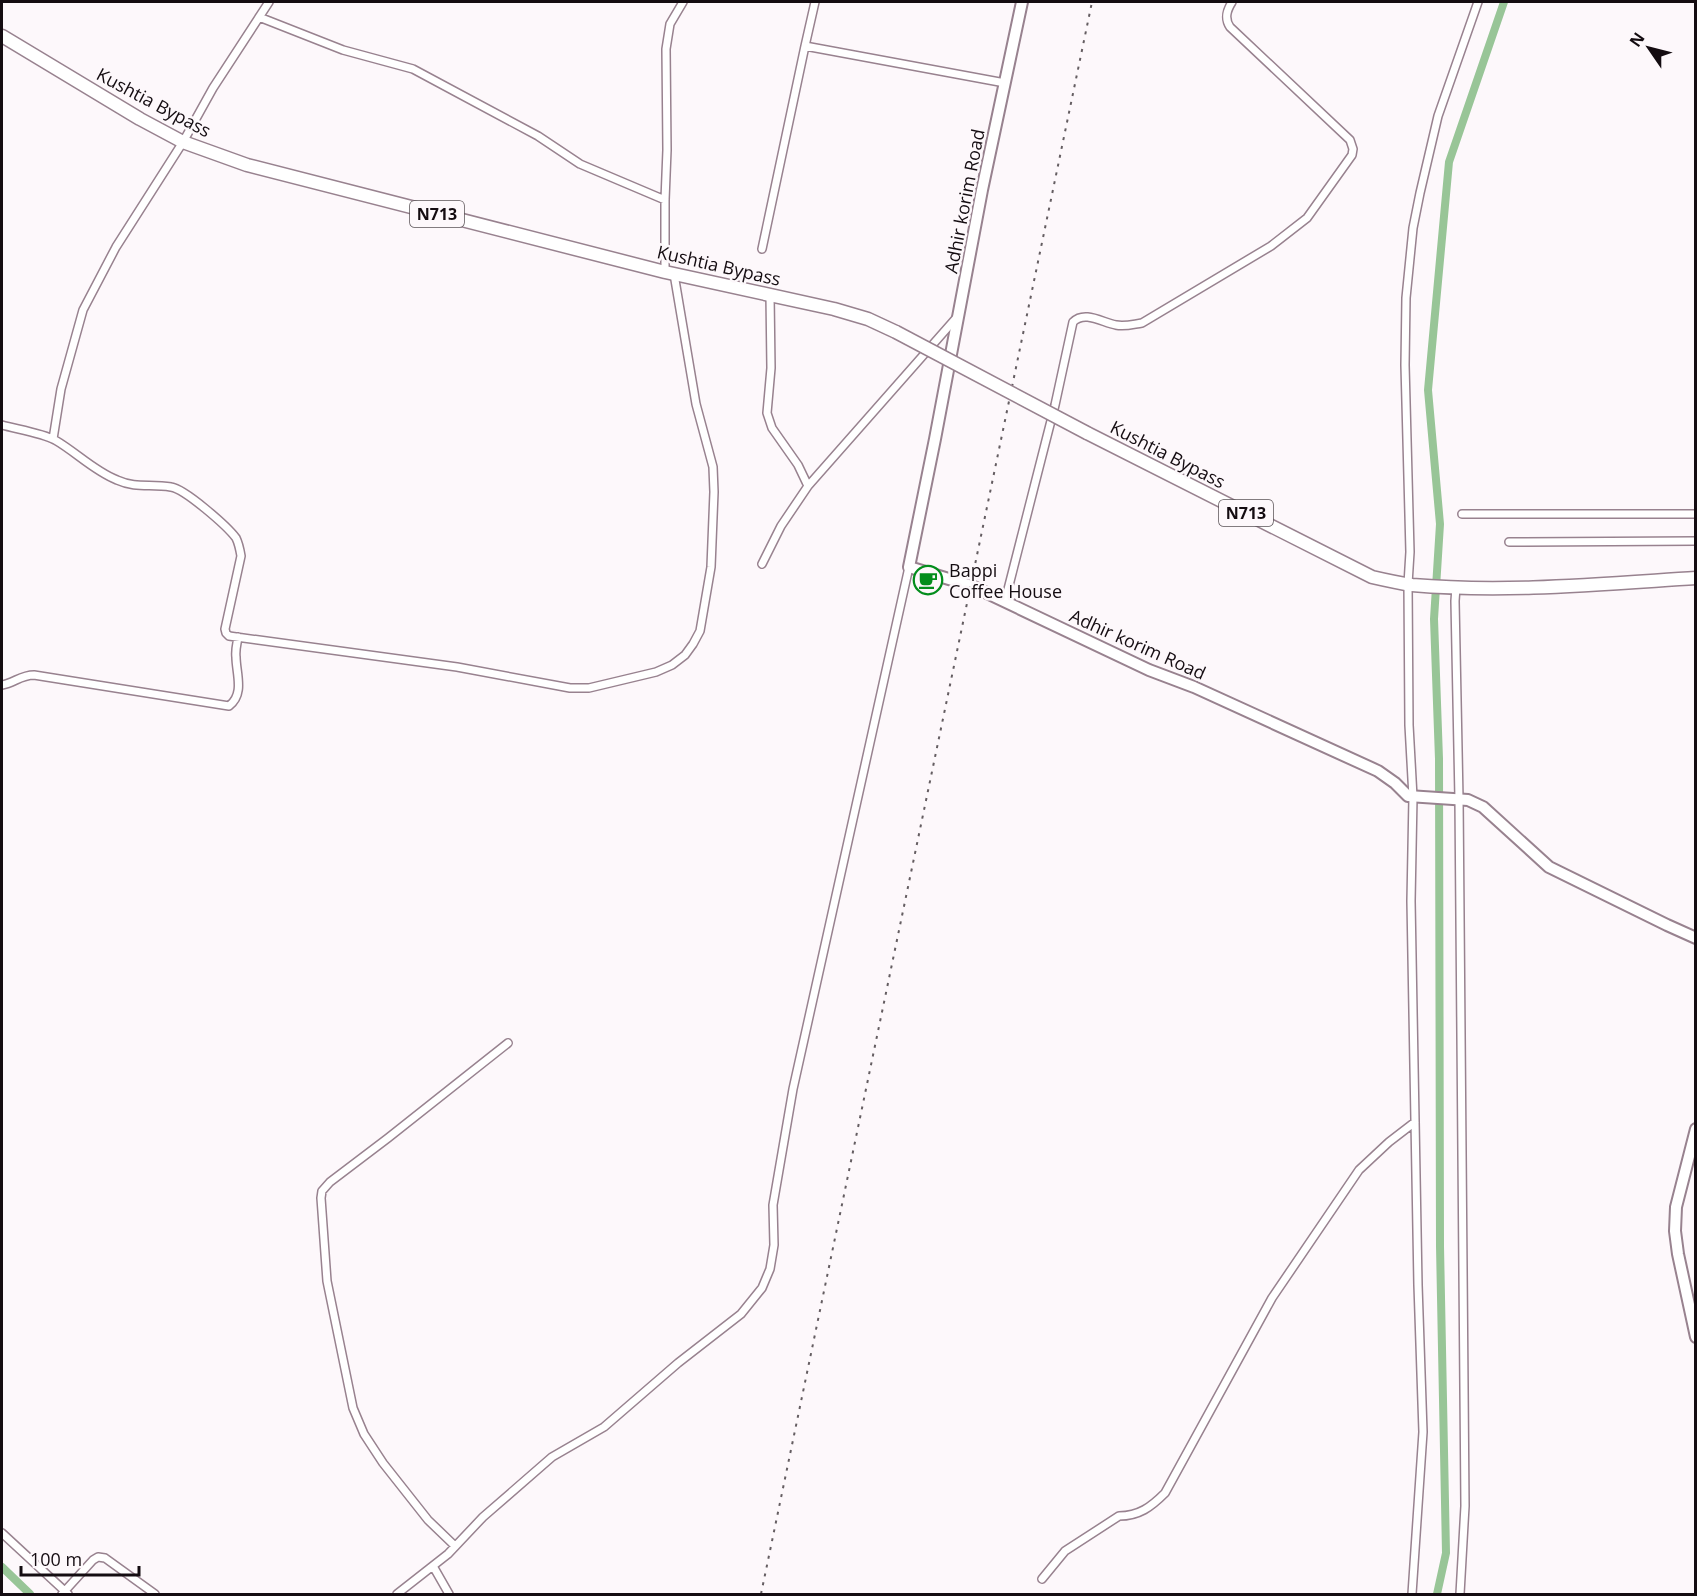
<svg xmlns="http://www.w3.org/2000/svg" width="1697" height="1596" viewBox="0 0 1697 1596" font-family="'Open Sans',sans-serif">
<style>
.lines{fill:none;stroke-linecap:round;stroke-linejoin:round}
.canal{stroke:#98c597;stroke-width:8}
.minor-casing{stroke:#98828f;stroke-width:10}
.secondary-casing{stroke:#98828f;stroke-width:14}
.primary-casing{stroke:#98828f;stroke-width:14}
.trunk-casing{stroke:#98828f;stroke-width:15}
.minor{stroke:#fff;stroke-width:7}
.secondary{stroke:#fff;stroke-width:10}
.primary{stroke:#fff;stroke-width:10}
.trunk{stroke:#fff;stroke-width:12}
.rail{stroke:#645d61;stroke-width:2;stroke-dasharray:3 6;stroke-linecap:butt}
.trunk-bridge-casing{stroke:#98828f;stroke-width:15;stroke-linecap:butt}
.trunk-bridge{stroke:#fff;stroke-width:12}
.labels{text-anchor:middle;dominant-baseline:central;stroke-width:5;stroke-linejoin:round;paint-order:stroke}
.shield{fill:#fdf8fb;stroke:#5a5357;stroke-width:1.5}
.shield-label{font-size:16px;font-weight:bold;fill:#140c11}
.street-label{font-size:18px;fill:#140c11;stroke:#fdf8fb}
.poi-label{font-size:18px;fill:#140c11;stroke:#fdf8fb;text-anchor:start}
</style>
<rect width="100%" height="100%" fill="#fdf8fb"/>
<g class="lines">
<path class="canal" d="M2 1567 30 1594
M1437 1594 1446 1553 1440 1246 1439 759 1434 619 1440 524 1428 390 1449 162 1504 2"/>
<g class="minor-casing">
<path id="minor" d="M259 17 343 50 413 69 538 136 580 164 665 200
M805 46 815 2
M762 249 805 46 1005 83
M665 272V200L667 150 666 49 670 24 683 2
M770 295 771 368 767 413 772 428 798 465 808 486
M2 425C16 429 42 433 55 440 76 452 94 471 117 480 137 489 151 483 171 487 185 489 227 526 236 538 239 544 240 550 241 556L225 629 226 633 229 636 457 667 570 688H589L656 672 672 665 685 655 693 644 700 631 711 567 714 492 713 467 696 404 674 274
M53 439 61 389 83 310 116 247 183 142 213 88 269 2
M1462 514H1696
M1509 542 1696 541
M762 564 781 526 808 486 957 317
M1456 587 1455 601 1459 799 1465 1506 1460 1594
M1005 601 1055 405 1073 322C1085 310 1103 323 1116 325 1125 327 1134 324 1142 323L1271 246 1307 218 1352 155 1353 149 1350 140 1230 27C1224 18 1227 10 1232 2
M2 685C14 683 21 675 34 675L229 706C245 694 236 673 236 657 235 650 237 644 238 637
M2 1533 68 1594
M455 1546 428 1520 383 1463 364 1434 353 1408 327 1281 321 1198 322 1191 330 1182 388 1138 508 1043
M433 1566 449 1594
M1042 1579 1065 1551 1119 1516C1139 1516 1151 1507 1165 1493L1272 1298 1359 1170 1389 1142 1415 1122
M62 1594 93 1560 98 1557 105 1558 155 1594
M397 1594 448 1554 483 1517 552 1457 604 1427 678 1363 741 1314 762 1288 770 1269 774 1245 773 1205 793 1089 909 567
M1412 1594 1423 1432 1418 1285 1411 901 1413 797 1409 725 1408 584 1410 552 1405 365 1406 298 1413 228 1420 193 1438 116 1478 2"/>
</g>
<g class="secondary-casing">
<path id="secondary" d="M1022 2 982 190 935 439 909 567 972 586 1149 670 1194 687 1378 771 1395 783 1408 796 1468 800 1483 807 1549 867 1667 925 1696 938"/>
</g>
<g class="primary-casing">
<path id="primary" d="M1696 1129 1676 1207 1675 1231 1678 1254 1696 1337"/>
</g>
<g class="trunk-casing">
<path id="trunk" d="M2 36 140 119 183 142 247 165 665 272 834 309 868 319 896 332
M1087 433 1372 577C1385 580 1399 583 1412 585 1506 593 1602 584 1696 578"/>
</g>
<use href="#minor" class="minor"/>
<use href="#secondary" class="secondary"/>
<use href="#primary" class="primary"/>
<use href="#trunk" class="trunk"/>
<path class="rail" d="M761 1594 1092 2"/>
<g class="trunk-bridge-casing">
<path id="trunk-bridge" d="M896 332 1087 433"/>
</g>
<use href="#trunk-bridge" class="trunk-bridge"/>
</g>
<defs>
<g id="cafe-ring" transform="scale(1.5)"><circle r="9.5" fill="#fdf8fb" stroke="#038d1c" stroke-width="1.5"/><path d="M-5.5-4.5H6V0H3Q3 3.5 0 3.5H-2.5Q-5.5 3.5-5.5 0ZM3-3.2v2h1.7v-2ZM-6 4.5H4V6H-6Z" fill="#038d1c"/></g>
</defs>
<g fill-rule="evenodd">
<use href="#cafe-ring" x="928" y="580"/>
</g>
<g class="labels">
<g class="shield">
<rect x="410" y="201" width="54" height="26" rx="4.5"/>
<rect x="1219" y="500" width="54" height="26" rx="4.5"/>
</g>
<g class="shield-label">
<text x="437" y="214">N713</text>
<text x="1246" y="513">N713</text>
</g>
<g class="street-label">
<text transform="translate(154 102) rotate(28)">Kushtia Bypass</text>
<text transform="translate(964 201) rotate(-79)">Adhir korim Road</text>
<text transform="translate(719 265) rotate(13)">Kushtia Bypass</text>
<text transform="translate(1168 454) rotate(27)">Kushtia Bypass</text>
<text transform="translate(1138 644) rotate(24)">Adhir korim Road</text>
</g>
<g class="poi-label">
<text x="949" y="570">Bappi<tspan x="949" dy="21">Coffee House</tspan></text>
</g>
</g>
<rect width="1697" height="1596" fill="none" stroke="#140c11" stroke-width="6"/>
<g transform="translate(1649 48) rotate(305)" stroke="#fdf8fb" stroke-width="4.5" paint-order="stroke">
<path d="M0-4.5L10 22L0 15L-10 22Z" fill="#140c11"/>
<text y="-9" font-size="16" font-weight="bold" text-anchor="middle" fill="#140c11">N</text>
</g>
<path d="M21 1566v9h118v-9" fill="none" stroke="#140c11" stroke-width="3"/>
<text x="30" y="1566" font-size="18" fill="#140c11" stroke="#fdf8fb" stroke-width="4.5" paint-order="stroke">100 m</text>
</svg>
